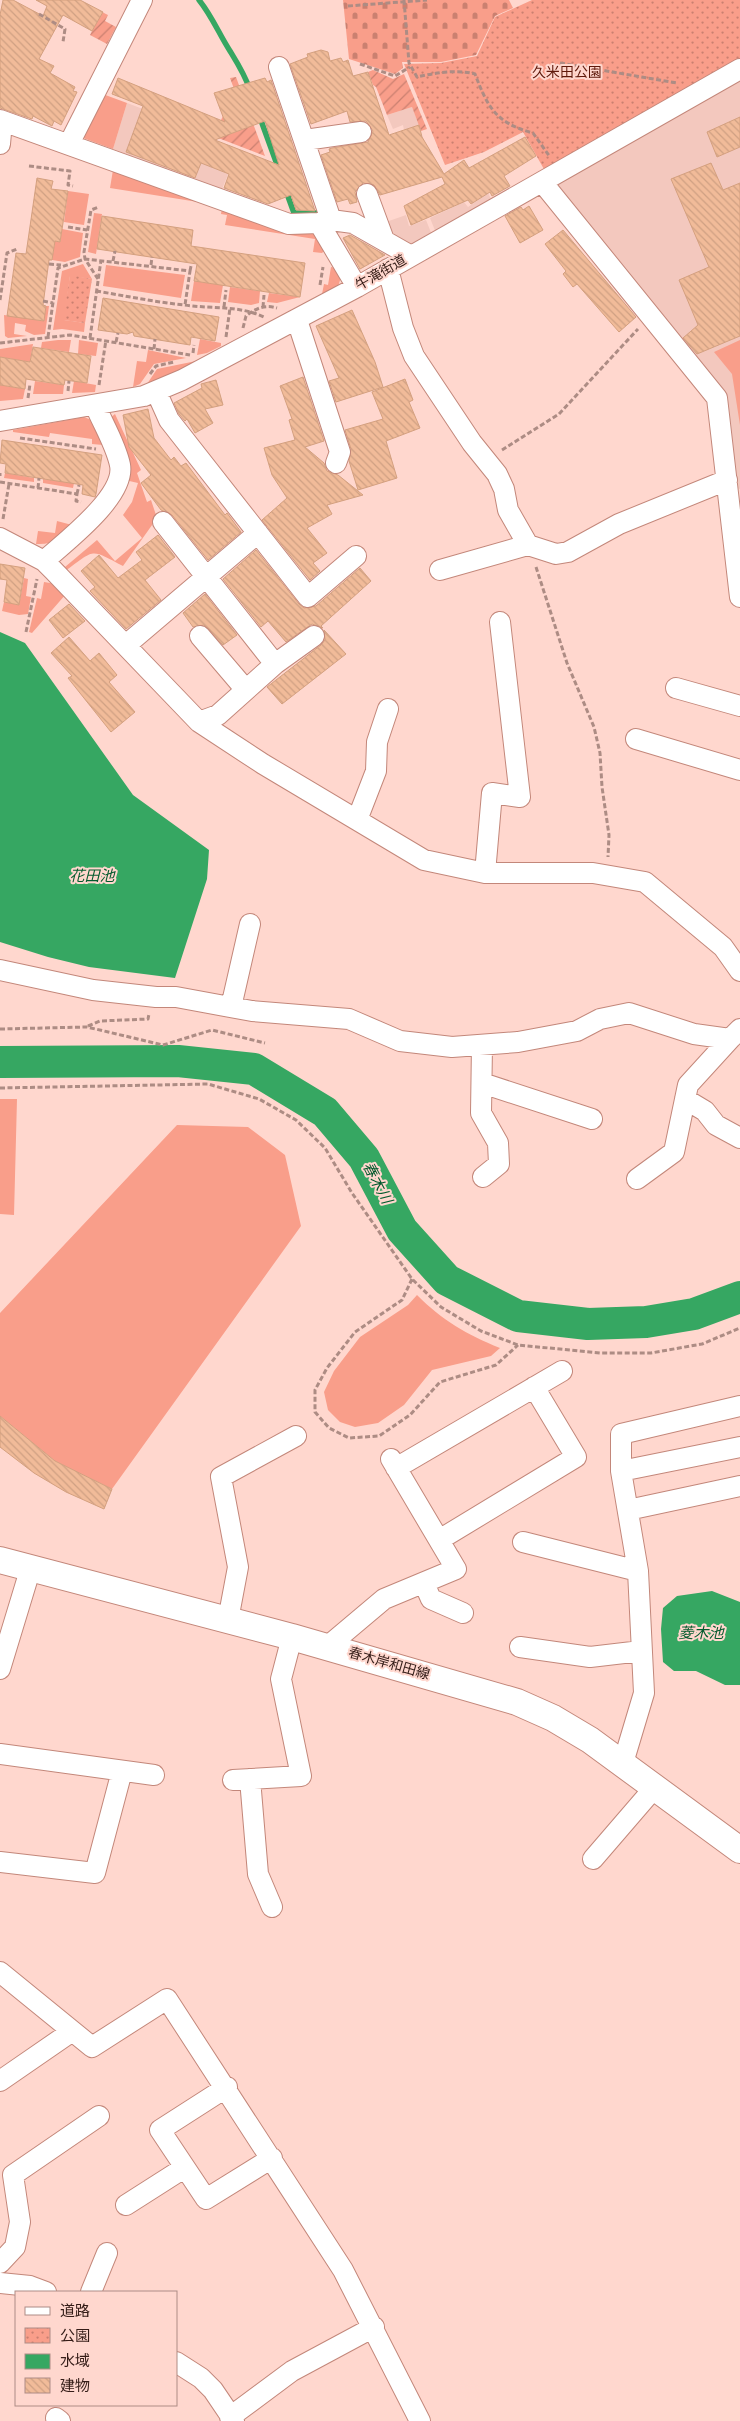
<svg xmlns="http://www.w3.org/2000/svg" width="740" height="2421" viewBox="0 0 740 2421" font-family="'Source Sans 3','Noto Sans JP',sans-serif">
<style>
.built{fill:#f3c8be}
.grass{fill:#f99e8a}
.cemetery{fill:url(#cemetery-stones)}
.park{fill:url(#park-dots)}
.garden{fill:url(#garden-furrows)}
.water{fill:#36a762}
.lines{fill:none;stroke-linecap:round;stroke-linejoin:round}
.stream{stroke:#36a762;stroke-width:5.5}
.river{stroke:#36a762;stroke-width:32}
.building{fill:url(#building-back-hatch);stroke:#d4a07f;fill-rule:evenodd}
.minor-casing{stroke:#c3877a;stroke-width:22}
.major-casing{stroke:#c3877a;stroke-width:28}
.path{stroke:#ad8c84;stroke-width:3;stroke-dasharray:5 2.5;stroke-linecap:butt}
.minor{stroke:#fff;stroke-width:20}
.major{stroke:#fff;stroke-width:26}
.labels{text-anchor:middle;dominant-baseline:central;stroke-width:4;stroke-linejoin:round;paint-order:stroke}
.park-label{font-size:14px;fill:#5e180a;stroke:#ffd7ce}
.street-label{font-size:14px;fill:#341c17;stroke:#ffd7ce}
.water-label{font-size:15px;font-style:italic;fill:#045a2d;stroke:#ffd7ce}
</style>
<defs>
<pattern id="cemetery-stones" width="16" height="16" patternUnits="userSpaceOnUse" patternTransform="scale(1.25)"><rect width="16" height="16" fill="#f99e8a"/><path d="M2 7V4a2 2 0 0 1 4 0v3zM10 15v-3a2 2 0 0 1 4 0v3z" fill="#ca8070"/></pattern>
<pattern id="park-dots" width="8" height="8" patternUnits="userSpaceOnUse" patternTransform="scale(1.25)"><rect width="8" height="8" fill="#f99e8a"/><path d="M2 2h.1M6 6h.1" fill="none" stroke="#ca8070" stroke-width="1.8" stroke-linecap="round"/></pattern>
<pattern id="garden-furrows" width="10" height="10" patternUnits="userSpaceOnUse" patternTransform="scale(1.25)"><rect width="10" height="10" fill="#f99e8a"/><path d="M-1 1l2-2M0 10L10 0M9 11l2-2" fill="none" stroke="#ca8070"/></pattern>
<pattern id="building-back-hatch" width="6" height="6" patternUnits="userSpaceOnUse" patternTransform="scale(1.25)"><rect width="6" height="6" fill="#f1bb99"/><path d="M-1 5l2 2M0 0l6 6M5-1l2 2" fill="none" stroke="#cfa083"/></pattern>
</defs>
<rect width="100%" height="100%" fill="#ffd7ce"/>
<path class="built" d="M740 81V489L737 488 722 391 556 191 557 184Z
M127 103 204 132 187 177 113 149Z
M412 107 419 125 404 130 403 125 393 129 387 115Z
M234 160 222 189 195 179 201 163Z
M488 193 492 201 436 233 430 218 464 202 468 207Z
M406 215 409 226 426 220 432 235 409 249 391 236 386 222Z"/>
<path class="grass" d="M100 93 127 103 113 149 83 138Z
M113 170 198 200V202L110 188Z
M68 191 89 194 84 225 64 222Z
M222 208 312 232 319 236 326 249 322 253 313 252 315 239 225 225 227 215 221 214Z
M94 213 102 214 96 254 88 252Z
M62 229 83 233 80 257 65 262 52 260 55 241 60 242Z
M83 264 92 279 70 276 64 320 85 323 84 332 62 329 53 330 62 271Z
M106 265 185 275 181 298 103 286Z
M331 267 336 268 341 277 337 290 327 296 322 294 324 284 328 285Z
M194 281 223 285 220 303 191 301Z
M230 287 260 291 259 303 251 305 228 302Z
M269 293 300 297 277 303 267 302Z
M46 306H49L45 334 34 335 25 331 26 325 15 323 14 334 27 336 8 338 5 336 4 315 44 321Z
M200 339 221 343V346L207 353 197 355Z
M58 340H71L69 352 41 348 42 342Z
M79 340 98 343 96 356 78 354Z
M740 340V425L732 374 714 352Z
M33 344 30 362 0 357V349Z
M148 350 186 358 154 364 140 384 133 387 137 361 146 362Z
M206 359 147 384 157 369Z
M35 381 64 385 63 394H33Z
M74 381 96 385 95 392 72 393Z
M0 385 25 389 23 399 0 401Z
M115 414 141 470 137 473 147 502 151 500 157 518 123 566C89 548 96 549 65 571L58 564 57 559 65 567 97 540 115 561 142 538 123 515 132 502 138 483 125 480 110 418Z
M84 417 94 421 103 445 92 444V439L50 433 49 437 13 432V430Z
M5 473 34 478V482L4 478Z
M43 479 74 483 73 488 43 483Z
M57 521 72 525C61 538 54 545 36 544L38 531 55 533Z
M24 578 28 579 26 596 31 597 28 614 19 615 2 611 4 602 19 605Z
M44 582 56 584 66 594 32 633 29 632 37 598 41 599Z
M0 1099H17L14 1215 0 1214Z
M177 1125 248 1127 285 1155 301 1226 112 1489 55 1461 0 1416V1313Z
M417 1295C443 1321 466 1334 500 1348L491 1356 432 1370 404 1405 378 1423 355 1427 340 1422 328 1410 324 1392 334 1371 360 1337 408 1305Z"/>
<path class="cemetery" d="M343 0H509L513 8 495 16 476 55 441 62H402L403 68 395 74 349 59Z"/>
<path class="park" d="M532 0H740V59L545 171 523 132 484 152 445 165 404 64 441 63 477 56 495 17Z
M70 275 92 279 85 323 63 320Z"/>
<path class="garden" d="M102 12 108 15 105 21 116 27 107 44 90 35Z
M373 70 393 79 404 74 427 129 421 131 412 107 387 115 376 87 373 85 368 72Z
M236 77 265 156 213 136 223 116 230 134 248 127 230 78Z"/>
<path class="water" d="M0 632 25 643 133 795 209 850 207 879 175 978 89 967 48 957 0 942Z
M712 1591 740 1602V1685H725L696 1671H674L663 1662 661 1629 663 1608 677 1596Z"/>
<g class="lines">
<path class="stream" d="M199 0C212 16 219 34 230 51 238 64 245 75 250 90
M259 115 279 170
M286 191 294 213H318"/>
<path class="river" d="M0 1062 178 1061 254 1069 325 1112 364 1158 402 1230 447 1280 518 1316 588 1324 646 1322 694 1314 740 1297"/>
</g>
<path class="building" d="M3 0H13L43 16 47 6 36 0H80L103 12 92 31 63 15 39 59 54 66 50 73 75 87 73 91 77 92 61 125 54 121 52 126 33 116 32 119 0 108V15Z
M321 50 328 52 330 61 341 58 343 62 348 60 353 76 368 72 389 135 419 125 422 137 444 174 464 160 469 168 525 137 536 156 504 176 510 186 492 196 490 192 471 204 468 200 411 225 404 206 445 184 442 177 380 195 374 185 363 183 355 192 357 202 350 204 348 199 337 202 321 155 330 152 329 149 332 148 368 142 373 131 366 121 350 122 347 111 311 124 290 64 308 57 307 54Z
M118 78 225 122 214 93 265 78 267 82 271 80 315 211 296 210 291 195 268 204 224 188 229 174 201 163 195 178 126 152 143 106 112 94ZM265 121 279 165 215 140 230 134Z
M740 117V147L717 157 707 132Z
M711 163 723 190 740 183V336L697 354 683 338 698 325 679 280 709 267 671 179Z
M37 178 53 181 51 189 68 191 60 242 55 241 52 260H49L43 305 46 306 44 321 7 316 16 253 26 254Z
M529 206 543 230 520 243 505 216 521 207 523 210Z
M102 216 193 230 191 246 305 263 300 297 194 281 197 264 97 249Z
M563 230 636 317 619 332 577 284 573 287 563 274 566 271 545 244Z
M350 235 385 255 360 269 343 238Z
M103 298 219 317 215 341 191 337 190 345 134 336 133 332 127 334 98 330Z
M352 310 375 362 383 387 336 402 329 381 339 378 316 326Z
M33 347 91 356 87 383 65 380 64 385 26 379 25 389 0 385V357L30 362Z
M303 377 324 441 305 447 324 463 327 471 338 475 363 495 327 505 332 514 307 528 327 553 313 563 320 571 310 580 262 520 287 498 272 475 264 448 295 440 289 420 292 419 280 386Z
M405 379 413 400 409 402 420 428 386 441 397 478 358 490 349 461 351 449 345 430 383 419 372 392Z
M216 380 223 405 205 409 213 423 195 433 187 419 185 421 179 414 174 403 202 388 201 384Z
M148 409 154 438 171 460 174 457 181 466 186 463 225 515 227 513 241 532 208 560 172 515 161 510 141 483 151 475 129 447 123 415Z
M2 440 102 455 96 494 95 497 82 494 83 485 5 473 6 464 0 463Z
M158 535 175 557 145 580 161 600 126 629 90 591 95 587 81 571 99 555 118 578 142 560 136 552Z
M256 550 299 604 304 608 316 606 360 568 371 581 321 626 323 628 312 624 286 642 268 621 261 627 223 579Z
M0 564 25 568 19 605 4 602 7 580 0 579Z
M205 594 237 635 223 645 204 625 193 627 183 613Z
M69 604 85 621 63 638 49 620Z
M324 630 346 654 282 704 267 687 321 645 325 640Z
M69 637 90 661 99 653 117 675 109 682 135 712 111 732 68 678 72 676 51 653Z
M0 1416 55 1461 112 1489 104 1509 66 1492 34 1473 0 1447Z"/>
<g class="lines">
<g class="minor-casing">
<path id="minor" d="M279 67 331 220
M0 120 289 224 319 223 331 220 353 223 411 256
M305 140 361 132
M0 144 2 121
M69 144 142 0
M542 182 717 398 740 597
M367 194 384 240
M319 223 357 287
M388 269 403 328 414 356 472 443 497 474 504 489 508 510 528 545 556 554 568 552 619 524 727 480
M297 320 340 452 336 463
M156 391 169 420 308 597 356 556
M0 421 144 396 182 380 357 287 740 69
M163 522 275 664
M0 538 44 561 53 570 199 722 263 764 424 860 485 873H593L645 882 723 947 740 971
M44 561C65 542 126 496 120 465 116 445 103 424 95 405
M440 570 528 545
M200 636 246 690
M126 645 258 533
M676 688 740 706
M199 722 218 715 275 664 314 636
M636 739 740 770
M357 820 376 771 377 742 388 709
M485 873 492 793 520 797 500 622
M0 970 93 990 156 997H176L252 1011 349 1019 400 1041 452 1047 518 1042 577 1031 600 1019 629 1013 694 1034 730 1039 740 1029
M231 1007 250 924
M482 1045 481 1113 498 1143 499 1164 483 1177
M482 1083 592 1119
M685 1099 705 1111 716 1125 740 1138
M637 1179 674 1152 688 1085 730 1039
M396 1468 562 1371
M621 1471 740 1447
M628 1510 740 1486
M439 1540 576 1457 534 1387
M523 1542 638 1571
M424 1583 431 1599 463 1613
M228 1620 238 1567 221 1477 296 1436
M327 1647 384 1599 456 1569 391 1459
M520 1647 590 1657 641 1651
M0 1669 31 1567
M0 1754 154 1775
M623 1763 644 1693 638 1571 621 1471V1434L740 1406
M250 1779 258 1874 272 1907
M233 1780 301 1776 281 1679 292 1637
M593 1859 655 1787
M0 1862 95 1873 122 1771
M0 1972 92 2047 167 1999 343 2270 420 2421
M0 2081 71 2032
M227 2087 160 2130 206 2199 272 2158
M126 2205 184 2168
M0 2263 15 2247 20 2222 13 2175 99 2116
M0 2283 30 2286 46 2292
M91 2292 107 2253
M176 2362 201 2378 213 2390 234 2421
M230 2417 292 2371 374 2327
M56 2418 60 2421"/>
</g>
<g class="major-casing">
<path id="major" d="M0 1560 292 1637 517 1702 553 1718 590 1740 740 1850"/>
</g>
<path class="path" d="M404 0 409 63 417 77C435 73 456 69 475 74 488 108 496 123 533 133L550 157
M348 6 427 0
M39 14 65 29 63 42
M560 63 677 83
M360 64 395 76 410 67
M29 166 70 171 68 185 73 186
M68 227 87 230
M113 261 115 251
M49 264 61 265
M151 265 152 257
M190 271 191 266
M98 279 85 259 84 252 91 210 99 207
M320 285 323 267
M96 291C126 296 155 302 184 305 212 309 238 305 264 317
M0 300 7 253 17 249
M43 301 53 303
M224 307 226 290
M263 307 264 295
M243 328 246 316C255 309 264 304 277 308
M48 337 58 268 85 259 190 271 185 305
M226 337 230 308
M90 338 101 260
M116 342 118 333
M0 343 70 335 190 355
M154 349 155 339
M193 353 194 345
M150 374 156 366 174 362
M99 385 106 340
M68 391 69 381
M28 398 30 384
M20 438 96 449
M502 450 559 414 638 329
M0 476V473
M0 482 77 494 76 501 81 502
M38 488 39 478
M77 494 79 485
M3 519 9 484
M536 567 567 663 594 727 600 753 602 787 609 835 608 857
M26 632 37 579
M88 1026 100 1021 148 1019 149 1014
M0 1029 87 1027 163 1045 212 1030 265 1043
M0 1088 208 1084 259 1099 296 1120 325 1148 352 1193 412 1279 441 1307 481 1331 518 1345 600 1353H651L702 1344 740 1328
M412 1279 402 1300 355 1332 327 1368 315 1390V1412L329 1428 349 1438 379 1436 410 1415 440 1382 496 1365 518 1345"/>
<use href="#minor" class="minor"/>
<use href="#major" class="major"/>
</g>
<g class="labels">
<g class="park-label">
<text x="567" y="73">久米田公園</text>
</g>
<g class="street-label">
<text transform="translate(381 273) rotate(-30)">牛滝街道</text>
<text transform="translate(389 1664) rotate(16)">春木岸和田線</text>
</g>
<g class="water-label">
<text x="92" y="876">花田池</text>
<text transform="translate(377 1183) rotate(62)">春木川</text>
<text x="701" y="1633">菱木池</text>
</g>
</g>
<rect x="15" y="2291" width="162" height="115" fill="#ffd7ce" stroke="#ae8c85"/>
<rect x="25" y="2307" width="25" height="8" fill="#ffffff" stroke="#ae8c85"/>
<text x="60" y="2316" font-size="15" fill="#341c17">道路</text>
<rect x="25" y="2328" width="25" height="15" fill="url(#park-dots)" stroke="#ae8c85"/>
<text x="60" y="2341" font-size="15" fill="#341c17">公園</text>
<rect x="25" y="2354" width="25" height="15" fill="#36a762" stroke="#ae8c85"/>
<text x="60" y="2366" font-size="15" fill="#341c17">水域</text>
<rect x="25" y="2378" width="25" height="15" fill="url(#building-back-hatch)" stroke="#ae8c85"/>
<text x="60" y="2391" font-size="15" fill="#341c17">建物</text>
</svg>
